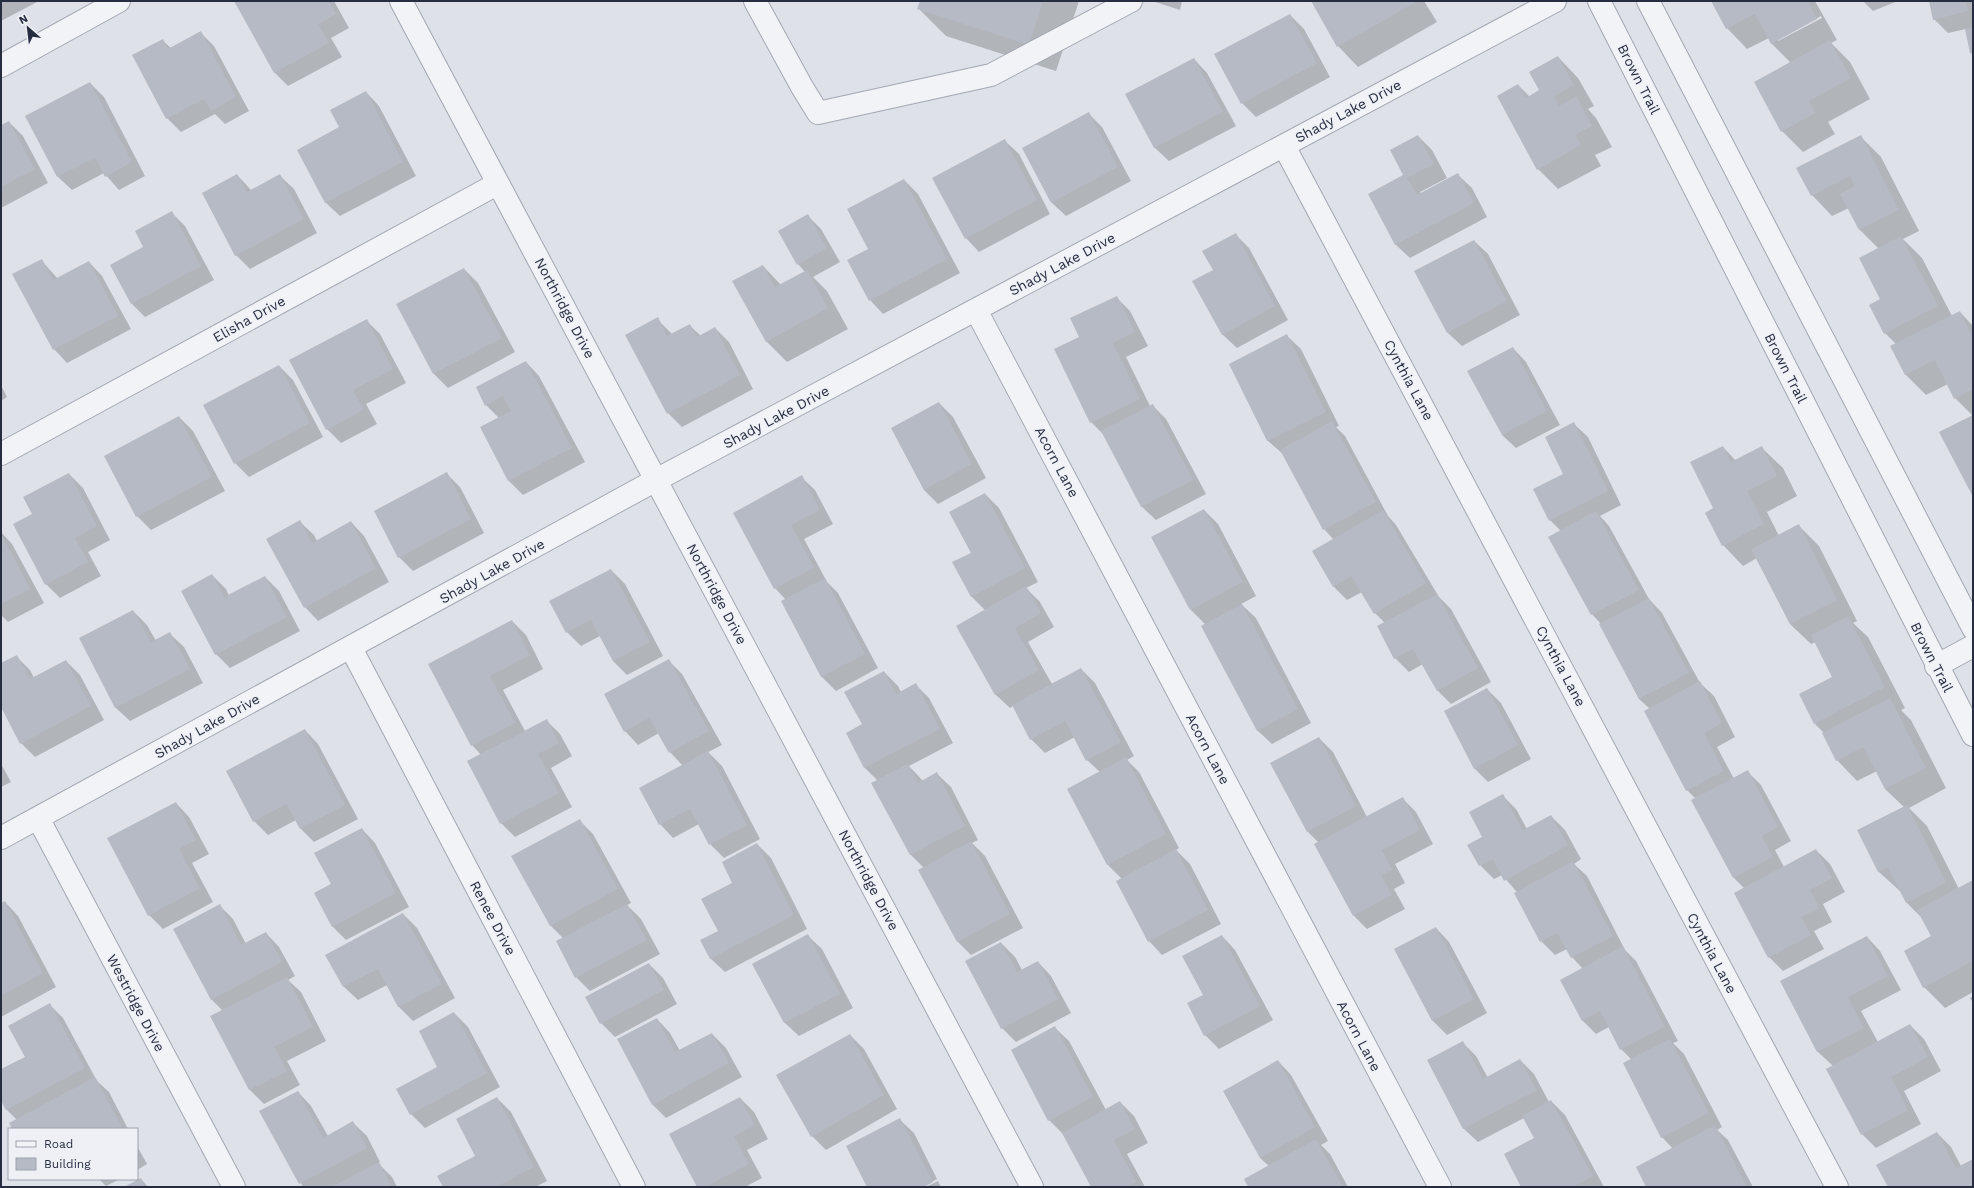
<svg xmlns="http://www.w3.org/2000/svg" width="1974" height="1188" viewBox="0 0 1974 1188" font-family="'Work Sans',sans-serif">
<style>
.shadow{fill:#0003;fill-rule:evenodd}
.building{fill:#b6bac5}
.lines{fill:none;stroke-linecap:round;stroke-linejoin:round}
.minor-casing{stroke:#a3a7b2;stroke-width:24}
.minor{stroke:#f1f3f7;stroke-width:22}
.labels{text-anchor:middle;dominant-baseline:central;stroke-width:3;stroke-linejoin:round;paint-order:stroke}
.street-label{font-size:14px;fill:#272d40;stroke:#eef0f6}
</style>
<rect width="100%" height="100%" fill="#dee1e8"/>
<path class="shadow" d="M1 1H39L1 21Z
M237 1H334L349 28 331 38 342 57 288 86 275 73Z
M921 1H1079L1056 71 946 36 919 9Z
M1152 1H1182L1180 10Z
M1312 1H1424L1437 22 1358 67 1338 46Z
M1712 1H1815L1837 40 1831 43 1850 62 1870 99 1828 122 1835 134 1803 152 1782 131 1791 63 1771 43 1769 38 1747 49 1727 28ZM1821 16 1822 18 1778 41V39Z
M1863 1H1898L1873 11Z
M1930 1H1973V55L1971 53 1966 29 1948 33 1934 19Z
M1290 15 1304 29 1330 77 1256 117 1242 103Z
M200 32 214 46 249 111 225 124 215 114 181 132 167 118 133 55 162 40 171 48Z
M1558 57 1578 78 1594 106 1588 109 1596 118 1612 147 1595 155 1601 166 1558 189 1538 169 1518 85 1530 97 1541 91Z
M1194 59 1207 73 1236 126 1169 161 1155 148 1127 95Z
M90 83 104 97 145 176 119 190 104 173 72 190 58 177Z
M366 92 379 106 416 176 340 216 326 203 298 150 341 127Z
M1089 114 1102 127 1131 181 1066 216 1052 203 1023 149Z
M9 122 23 136 48 183 1 208V127Z
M1418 136 1432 150 1447 178 1420 192 1422 194 1458 175 1472 188 1487 217 1410 258 1396 245 1369 194 1405 176Z
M1860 136 1881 157 1919 231 1903 239 1922 258 1952 316 1960 312 1973 326V495V416L1955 398 1948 384 1926 395 1905 374 1896 344 1885 333 1879 249 1860 230 1849 208 1832 216 1812 195Z
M1005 141 1019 154 1050 214 979 252 966 238Z
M237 175 252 191 280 176 294 189 317 233 250 269 236 255Z
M904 180 918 194 960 273 883 314 870 300 869 250Z
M172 213 185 226 214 280 145 317 131 303 144 248Z
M808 216 821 229 840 262 813 277 827 291 848 329 787 362 767 342 734 282 763 266 781 285 805 272 798 264Z
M1235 234 1249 248 1288 320 1237 348 1223 335 1194 281 1214 271Z
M1474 241 1488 254 1520 315 1462 346 1448 333 1416 272Z
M41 260 58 279 89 262 102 276 131 329 67 363 54 349Z
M464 269 478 283 515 352 448 388 434 374 398 305Z
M1116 297 1130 311 1148 346 1126 357 1150 406 1152 405 1166 419 1206 494 1156 520 1142 507 1104 435 1091 422 1080 337Z
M657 319 672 334 689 325 701 336 715 328 729 342 753 389 682 427 668 413Z
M366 320 380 334 406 383 366 404 377 424 341 443 327 429Z
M1287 336 1301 349 1339 426 1336 427 1345 436 1388 516 1396 525 1439 597 1451 609 1491 682 1451 704 1437 690 1423 664 1409 672 1395 658 1385 623 1375 613 1362 592 1347 600 1334 587 1313 552 1334 540 1324 529 1283 454 1268 441 1230 364Z
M1513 348 1526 362 1560 425 1516 448 1502 435Z
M526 362 539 376 585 462 523 495 509 481 481 427 499 418 486 405Z
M279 366 293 380 323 437 249 477 235 463Z
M1 385 7 397 1 401Z
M939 403 953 417 986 478 938 504 924 490 892 429Z
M179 417 193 431 225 491 151 530 137 516Z
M1574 424 1588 437 1621 505 1600 516 1609 526 1649 599 1662 613 1700 683 1714 696 1735 737 1717 747 1734 779 1747 771 1761 785 1791 841 1775 850 1784 867 1816 850 1830 864 1845 892 1823 904 1832 922 1814 931 1824 949 1783 971 1769 957 1744 888 1734 878 1696 799 1687 790 1650 709 1639 699 1601 624 1592 614 1561 531 1550 520 1564 474Z
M1723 447 1736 461 1762 448 1783 468 1797 496 1767 512 1779 536 1799 526 1819 546 1857 621 1853 623 1868 637 1905 708 1901 710 1911 720 1946 788 1909 808 1927 826 1959 889 1973 881V992L1945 1008 1924 987 1932 937 1922 918 1907 903 1901 892 1879 872 1859 830 1904 807 1885 789 1877 771 1857 781 1837 760 1824 733 1815 724 1834 677 1816 642 1811 644 1790 624 1757 558 1743 566 1723 545 1714 509Z
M69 474 83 488 110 540 88 552 101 576 60 598 46 584 33 514Z
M447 474 460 487 484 533 413 571 399 557Z
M801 477 815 490 833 524 804 539 827 582 838 593 878 668 836 691 822 677 782 602 786 600 775 588Z
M985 494 999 508 1038 582 1026 588 1040 602 1054 627 1028 642 1052 684 1081 669 1095 683 1134 756 1127 760 1139 772 1179 848 1176 850 1190 864 1221 924 1162 955 1149 941 1122 879 1108 865 1068 789 1100 772 1087 760 1075 737 1045 753 1031 739 1013 706 1010 708 996 695 957 627 986 611 971 596 972 553Z
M1204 510 1218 524 1256 596 1241 604 1256 618 1311 723 1272 744 1258 731 1202 626 1205 624 1191 610Z
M300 522 314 535 317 541 351 522 364 536 389 582 318 621 305 607Z
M1 532 12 544 44 603 8 622 1 615Z
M611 570 625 584 663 656 627 675 613 661 600 636 581 646 567 632 551 602Z
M212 575 226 589 229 596 265 577 279 591 300 631 230 668 216 654Z
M133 611 147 625 156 641 170 634 184 647 203 683 130 721 116 708 80 638Z
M512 621 526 635 543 669 503 690 525 731 546 720 560 734 572 756 551 768 572 807 515 837 501 823 481 755 472 745 429 665Z
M16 656 30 670 34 678 66 661 80 675 104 720 35 757 21 743 1 705V664Z
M669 661 682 674 722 745 708 752 722 766 760 839 724 858 710 844 699 824 673 838 660 824 683 766 670 752 659 733 638 745 625 731Z
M884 672 898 686 901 692 916 685 929 698 953 743 909 766 923 781 937 774 951 787 978 840 972 843 985 856 1023 928 971 955 958 942 920 870 924 868 911 855 873 784 878 781 865 768 847 733 863 725Z
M1487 689 1501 703 1531 759 1488 782 1474 768Z
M305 730 318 744 358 819 314 842 301 829 296 820 268 835 254 821Z
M1319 738 1333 752 1367 817 1402 798 1416 812 1433 844 1395 864 1405 883 1394 889 1405 909 1367 929 1354 916 1316 844 1319 843 1308 832 1272 763Z
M1 764 11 782 1 787Z
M1502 795 1516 809 1527 829 1551 816 1565 830 1581 859 1574 864 1587 876 1625 950 1636 961 1678 1041 1673 1043 1684 1054 1722 1127 1717 1130 1728 1140 1753 1187H1648L1673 1149 1662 1137 1632 1060 1621 1049 1609 1027 1596 1034 1582 1020 1583 969 1572 957 1567 949 1555 955 1541 941 1517 892 1502 875 1494 879 1480 865 1483 837Z
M176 803 189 817 209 854 192 863 213 902 163 929 149 915Z
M579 820 593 834 631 903 627 905 641 919 660 954 590 991 576 977 564 939 550 925Z
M362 829 375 843 409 907 346 940 333 927 315 893 332 884Z
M757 844 771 858 807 929 725 972 711 959 733 883Z
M5 902 18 916 56 987 1 1017V904Z
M220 906 233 919 246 944 266 933 279 947 295 976 288 980 301 992 326 1041 287 1061 300 1085 264 1104 250 1090 212 1016 223 1011 211 999Z
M403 914 417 928 455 998 413 1021 399 1007 387 985 358 1000 344 987 326 956Z
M1436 928 1449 942 1487 1013 1447 1035 1433 1021 1395 950Z
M808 936 822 949 853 1008 799 1036 785 1023 754 964Z
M1222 936 1235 950 1273 1020 1219 1049 1205 1035 1204 995Z
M1867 937 1880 951 1901 990 1861 1011 1878 1042 1910 1025 1924 1039 1941 1071 1904 1091 1921 1124 1876 1148 1862 1134 1833 1066 1818 1052 1781 982Z
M1001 943 1015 957 1022 970 1038 962 1051 976 1071 1013 1016 1042 1002 1028Z
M649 964 663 978 677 1004 615 1037 601 1023Z
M1973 996V1003L1970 998Z
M49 1004 63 1018 97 1081 109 1092 128 1129H13L17 1120 7 1110 1 1099V1070L26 1057Z
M454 1013 468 1027 500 1087 425 1128 411 1114 439 1067Z
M657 1019 670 1033 680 1051 712 1034 726 1048 742 1077 666 1118 652 1104Z
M1055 1028 1069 1041 1106 1110 1120 1102 1134 1116 1148 1143 1127 1154 1145 1187H1092L1063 1134 1049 1120Z
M850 1035 864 1049 897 1109 826 1150 812 1136Z
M1463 1043 1476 1056 1488 1078 1520 1060 1534 1074 1549 1102 1551 1101 1565 1115 1604 1187H1522L1535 1138 1524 1118 1478 1142 1464 1129 1428 1061Z
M1278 1061 1291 1075 1328 1141 1321 1145 1330 1154 1348 1187H1249L1269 1166 1260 1158Z
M298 1092 311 1106 328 1136 353 1123 367 1136 380 1162 378 1163 392 1177 397 1187H303L261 1112Z
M497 1098 511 1112 547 1181 535 1187H444L477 1156Z
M740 1098 754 1112 768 1139 747 1150 762 1178 745 1187H698Z
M900 1120 914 1133 941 1187H926L938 1181 937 1179 922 1187H868Z
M1937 1133 1951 1147 1961 1166 1973 1160V1187H1889Z
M137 1146 147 1164 137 1170Z
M99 1179H120L106 1186Z
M141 1179 148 1187H127Z"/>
<path class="building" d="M234 1H329L336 14 318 24 329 43 274 73Z
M920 1H1043L1029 45 917 9Z
M1311 1H1418L1337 47Z
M1711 1H1808L1817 19 1771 44 1755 14 1726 29Z
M1929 1H1966L1968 11 1933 20Z
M1290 14 1317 63 1241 104 1214 54Z
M1973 28V53H1970L1965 29Z
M201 31 236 97 211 111 204 99 166 119 132 55 163 39 168 49Z
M1830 40 1851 78 1809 101 1815 113 1781 132 1754 82Z
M1558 56 1574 85 1554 96 1559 106 1576 96 1592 126 1575 135 1581 145 1537 170 1497 96 1518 84 1526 98 1539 90 1529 72Z
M1194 58 1223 112 1154 148 1125 94Z
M90 82 132 162 105 177 95 158 57 177 25 116Z
M366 91 403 162 325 203 297 150 339 127 330 110Z
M1089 112 1118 167 1051 203 1022 148Z
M9 121 35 169 1 187V125Z
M1418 135 1434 164 1407 178 1417 195 1458 173 1474 203 1395 245 1368 194 1403 175 1390 150Z
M1861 135 1899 210 1859 230 1840 194 1855 186 1850 176 1811 196 1796 168Z
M1005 139 1037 200 965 239 932 178Z
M237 174 247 192 280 174 304 219 235 256 202 193Z
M904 179 947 259 869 301 847 260 868 249 847 209Z
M172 211 201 266 131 304 110 265 143 247 135 231Z
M808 214 827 248 797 265 778 231Z
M1236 233 1275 306 1222 335 1192 281 1213 270 1202 251Z
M1901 236 1938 306 1884 334 1869 305 1880 299 1859 258Z
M1474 240 1507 301 1447 333 1414 271Z
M42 259 53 280 89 261 118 316 53 350 12 274Z
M763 265 775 287 807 270 828 308 766 342 732 281Z
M464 268 502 338 433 374 396 304Z
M1117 296 1135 332 1113 343 1140 399 1090 423 1054 349 1079 337 1070 318Z
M1960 311 1973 338V389L1954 399 1935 360 1905 375 1890 346Z
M658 317 667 336 690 324 697 337 715 327 740 375 667 414 625 335Z
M367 319 393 369 353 390 364 410 326 430 289 360Z
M1287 334 1326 412 1267 441 1229 364Z
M1513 347 1547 411 1502 435 1467 371Z
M526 361 572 448 508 481 480 427 511 411 503 396 485 406 476 387Z
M279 365 310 423 234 464 203 405Z
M939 402 972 464 924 490 891 428Z
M1153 404 1193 480 1141 507 1101 431Z
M1973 415V497L1939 432Z
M179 416 212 477 136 517 104 456Z
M1332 421 1376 502 1323 530 1280 450Z
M1574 422 1608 491 1549 521 1533 489 1563 474 1545 437Z
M1723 446 1731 462 1762 446 1777 476 1747 491 1764 524 1722 546 1705 513 1713 508 1690 462Z
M447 472 471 519 398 558 374 511Z
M69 473 97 526 75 538 88 562 45 585 13 524 32 514 23 497Z
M802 475 820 510 791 525 814 568 774 589 733 513Z
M985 493 1025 568 971 597 952 562 971 553 949 512Z
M1204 509 1243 582 1190 610 1151 537Z
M1383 510 1426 583 1374 614 1351 576 1333 587 1312 551Z
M1596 511 1639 590 1591 615 1548 537Z
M300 520 312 543 351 521 376 568 304 608 266 539Z
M1799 524 1837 600 1790 624 1751 549Z
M1 533 30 589 1 604Z
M611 569 650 642 613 661 591 620 566 633 549 601Z
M212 574 224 597 265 576 287 617 215 655 181 591Z
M825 578 865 654 821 677 781 601Z
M1026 586 1041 613 1015 628 1039 670 995 695 956 626Z
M1437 594 1478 668 1437 691 1413 649 1394 659 1377 626Z
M1649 598 1689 673 1639 699 1599 624Z
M1242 604 1298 709 1257 731 1201 626Z
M133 610 151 642 170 632 190 669 115 708 79 638Z
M1848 616 1885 687 1814 724 1799 694 1832 677 1811 635Z
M512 620 530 655 490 676 515 723 471 746 428 664Z
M17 655 30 679 66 660 91 706 20 744 1 707V663Z
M669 659 709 731 669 753 649 718 624 732 604 694Z
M1081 668 1121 742 1086 761 1065 721 1030 740 1012 705Z
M884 671 896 694 916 683 940 729 864 768 846 733 862 724 844 692Z
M1700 681 1722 723 1704 733 1724 771 1686 791 1644 711Z
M1487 688 1518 745 1474 769 1444 711Z
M1890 698 1926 768 1885 789 1863 747 1836 761 1822 733Z
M547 719 559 743 538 754 559 793 500 824 467 761Z
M305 729 345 805 300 829 286 804 253 822 226 771Z
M1319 737 1356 806 1307 832 1270 763Z
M708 751 747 825 709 845 690 809 659 825 639 788Z
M1126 757 1166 834 1107 865 1067 789Z
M908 764 918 783 937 772 965 826 910 855 871 783Z
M1748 770 1778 827 1762 836 1773 857 1733 878 1691 800Z
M1503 794 1523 830 1551 815 1568 845 1504 881 1493 859 1479 866 1467 845 1482 837 1469 812Z
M1403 797 1420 830 1382 850 1392 870 1381 875 1392 895 1353 916 1314 844Z
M176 802 196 840 179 849 200 888 148 916 107 838Z
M1907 805 1946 883 1906 903 1888 868 1878 872 1857 830Z
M580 819 618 889 550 926 511 856Z
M362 828 396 893 332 927 314 893 331 884 314 853Z
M971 841 1010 914 957 942 918 870Z
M757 843 794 915 710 959 700 940 718 931 701 899 732 883 722 862Z
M1176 849 1208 910 1148 942 1116 881Z
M1816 849 1832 878 1810 890 1819 908 1801 917 1811 935 1768 958 1734 893Z
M1573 861 1613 936 1571 958 1557 933 1540 942 1514 893Z
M1973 880V961L1923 988 1904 951 1931 936 1917 910Z
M5 901 43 973 1 996V903Z
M220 904 241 945 266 932 282 962 211 1000 173 929Z
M627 904 647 940 575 978 556 941Z
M403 913 442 984 398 1007 378 969 343 987 325 955Z
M1436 927 1474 999 1432 1021 1394 949Z
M808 934 840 994 784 1023 752 964Z
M1222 935 1260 1006 1204 1036 1187 1003 1203 995 1182 956Z
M1867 936 1888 976 1848 997 1864 1028 1817 1052 1780 981Z
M1001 942 1017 972 1038 961 1058 999 1001 1029 965 961Z
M1623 946 1665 1027 1620 1050 1600 1011 1582 1021 1560 980Z
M649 963 664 990 600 1024 585 997Z
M287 977 313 1027 274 1047 287 1071 249 1090 210 1016Z
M50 1003 85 1068 6 1110 1 1101V1069L25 1057 8 1026Z
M454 1012 487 1073 410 1115 396 1089 437 1067 419 1031Z
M657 1018 675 1052 712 1033 729 1063 652 1105 617 1039Z
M1910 1024 1928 1057 1891 1077 1908 1110 1861 1135 1826 1069Z
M1055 1026 1093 1097 1048 1121 1011 1050Z
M850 1034 884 1095 811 1137 776 1075Z
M1670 1039 1709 1113 1661 1138 1623 1063Z
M1463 1041 1483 1079 1520 1059 1537 1090 1463 1129 1427 1060Z
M1278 1060 1315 1127 1260 1158 1223 1091Z
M95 1077 123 1129H12L9 1123Z
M298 1091 323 1138 353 1121 367 1148 299 1184 259 1111Z
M497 1097 534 1167 496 1187H443L437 1176 475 1156 456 1119Z
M740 1097 755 1125 734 1136 749 1164 706 1187H697L669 1134Z
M1551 1100 1593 1176 1572 1187H1521L1504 1154 1534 1138 1522 1116Z
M1120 1101 1135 1129 1114 1140 1136 1182 1127 1187H1091L1062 1133Z
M900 1118 933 1182 924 1187H867L846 1146Z
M1715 1125 1747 1187H1646L1636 1167Z
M1937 1132 1956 1168 1973 1159V1187H1888L1876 1165Z
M1316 1139 1343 1187H1248L1244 1179Z
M379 1162 392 1187H331Z
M141 1178 145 1187H124Z"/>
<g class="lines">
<g class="minor-casing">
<path id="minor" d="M401 1 1032 1187
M755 1 802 87 818 113 991 75 1131 1
M1599 1 1973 735
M1648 1 1973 628
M1 66 119 1
M1284 146 1837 1187
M976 310 1440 1187
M1 454 497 184
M351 648 634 1187
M1936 666 1973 646
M38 818 234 1187
M1 838 656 480 1555 1"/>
</g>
<use href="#minor" class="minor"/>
</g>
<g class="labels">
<g class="street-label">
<text transform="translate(1639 79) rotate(63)">Brown Trail</text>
<text transform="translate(1348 111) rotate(-28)">Shady Lake Drive</text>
<text transform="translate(1062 264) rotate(-28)">Shady Lake Drive</text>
<text transform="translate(565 308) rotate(62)">Northridge Drive</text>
<text transform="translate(249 319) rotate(-29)">Elisha Drive</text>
<text transform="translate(1786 368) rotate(63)">Brown Trail</text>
<text transform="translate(1409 380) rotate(62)">Cynthia Lane</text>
<text transform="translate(776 417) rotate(-28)">Shady Lake Drive</text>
<text transform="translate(1057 462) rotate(62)">Acorn Lane</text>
<text transform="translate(492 571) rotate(-29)">Shady Lake Drive</text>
<text transform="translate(717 594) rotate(62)">Northridge Drive</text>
<text transform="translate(1932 657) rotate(63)">Brown Trail</text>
<text transform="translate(1561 666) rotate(62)">Cynthia Lane</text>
<text transform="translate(207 726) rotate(-29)">Shady Lake Drive</text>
<text transform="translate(1208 749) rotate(62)">Acorn Lane</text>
<text transform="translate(869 880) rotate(62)">Northridge Drive</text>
<text transform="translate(493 918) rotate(62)">Renee Drive</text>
<text transform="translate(1712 953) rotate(62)">Cynthia Lane</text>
<text transform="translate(136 1003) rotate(62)">Westridge Drive</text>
<text transform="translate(1359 1036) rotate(62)">Acorn Lane</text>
</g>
</g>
<rect width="1974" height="1188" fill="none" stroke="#272d40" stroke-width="4"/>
<rect x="8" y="1128" width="130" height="52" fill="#eef0f6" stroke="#9ea2ad"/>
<rect x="16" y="1141" width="20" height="6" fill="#f1f3f7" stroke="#9ea2ad"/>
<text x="44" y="1148" font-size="12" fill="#272d40">Road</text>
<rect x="16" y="1158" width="20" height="12" fill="#b6bac5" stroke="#9ea2ad"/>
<text x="44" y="1168" font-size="12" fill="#272d40">Building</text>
<g transform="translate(28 28) rotate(332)" stroke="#eef0f6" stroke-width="3" paint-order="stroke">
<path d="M0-3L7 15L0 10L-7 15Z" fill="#272d40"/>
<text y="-6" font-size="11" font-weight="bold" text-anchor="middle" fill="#272d40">N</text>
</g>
</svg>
